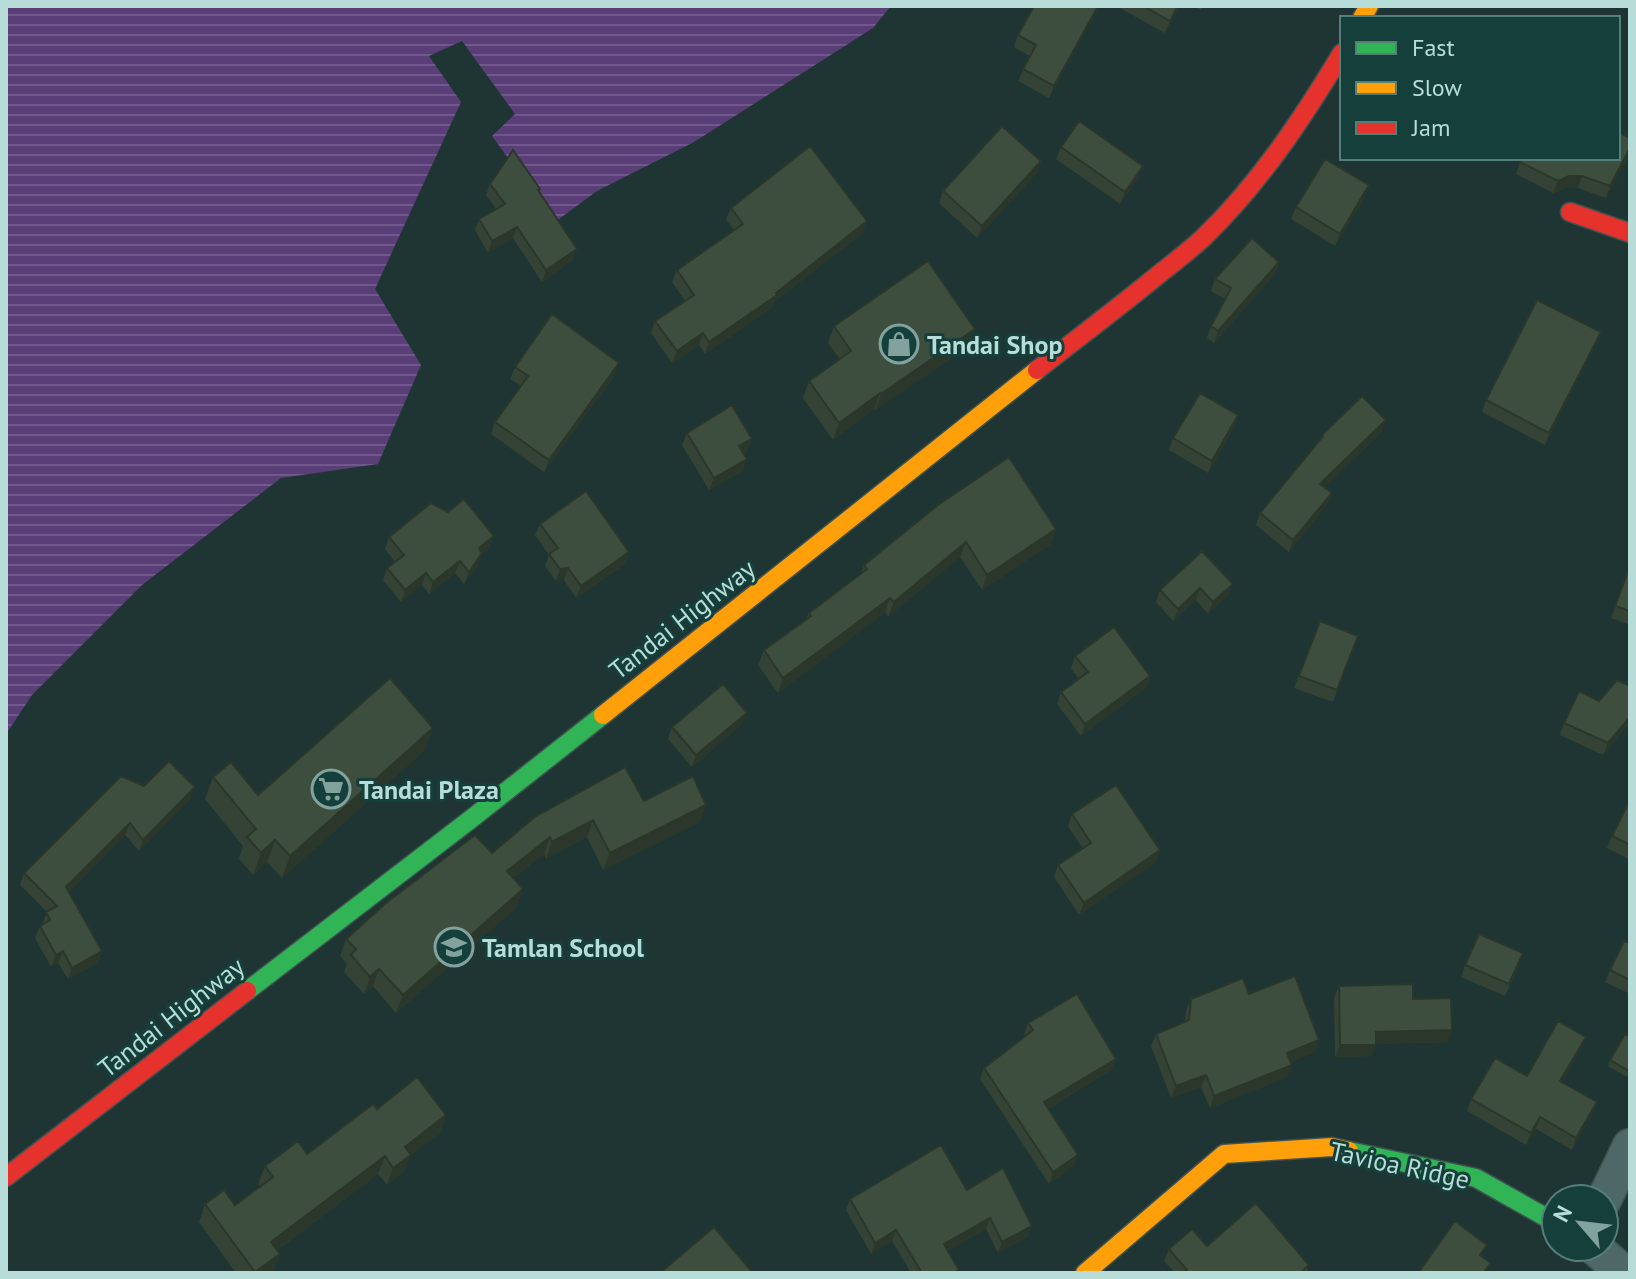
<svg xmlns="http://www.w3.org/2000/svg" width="1636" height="1279" viewBox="0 0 1636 1279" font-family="'PT Sans',sans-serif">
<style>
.water{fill:url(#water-rules)}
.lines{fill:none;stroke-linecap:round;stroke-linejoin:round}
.street-casing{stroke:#3e5250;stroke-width:37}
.fast-casing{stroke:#3e5250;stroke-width:21}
.slow-casing{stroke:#3e5250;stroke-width:21}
.jam-casing{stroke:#3e5250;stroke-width:21}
.street{stroke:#4d6866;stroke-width:34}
.fast{stroke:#30b455;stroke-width:18}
.slow{stroke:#ff9f0a;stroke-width:18}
.jam{stroke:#e5322d;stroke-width:18}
.wall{fill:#344335}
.shaded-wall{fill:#2b372b}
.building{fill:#3d4e3e;stroke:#2b372b;stroke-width:2}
.labels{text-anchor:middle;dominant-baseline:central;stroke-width:6;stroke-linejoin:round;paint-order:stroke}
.poi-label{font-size:26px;font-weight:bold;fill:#b8dcd7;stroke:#153f3a;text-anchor:start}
.street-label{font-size:26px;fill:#b8dcd7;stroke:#153f3a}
</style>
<defs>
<pattern id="water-rules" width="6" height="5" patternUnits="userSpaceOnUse" patternTransform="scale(2)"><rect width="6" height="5" fill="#5a3e78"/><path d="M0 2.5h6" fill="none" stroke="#70598a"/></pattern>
</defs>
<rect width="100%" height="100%" fill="#1f3533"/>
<path class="water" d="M6 6H891L873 28 694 142 597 191 555 222 492 136 515 114 462 41 429 56 461 102 375 289 421 365 378 464 281 478 142 585 32 695 6 734Z"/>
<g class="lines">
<g class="street-casing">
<path id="street" d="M1604 1200 1630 1146
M1594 1247 1624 1273"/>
</g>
<g class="fast-casing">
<path id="fast" d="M247 991 471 819 603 715
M1349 1151 1476 1178 1556 1223"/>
</g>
<g class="slow-casing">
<path id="slow" d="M1362 18 1369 6
M603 715 1037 370
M1085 1273 1224 1154 1332 1147 1349 1151"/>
</g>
<g class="jam-casing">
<path id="jam" d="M1570 212 1630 233
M1037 370C1074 341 1111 313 1147 284 1166 268 1186 254 1204 237 1259 184 1303 118 1342 53
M6 1177 247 991"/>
</g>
<use href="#street" class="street"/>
<use href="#fast" class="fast"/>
<use href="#slow" class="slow"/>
<use href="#jam" class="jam"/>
</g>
<path class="wall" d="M1116 6H1180L1165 33Z
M1193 6H1203L1201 10Z
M1097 8 1092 20 1049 98 1018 81 1030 56 1014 47 1018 35Z
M1630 138V155L1629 154 1606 198 1578 188H1565L1553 193 1516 174 1520 162Z
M1061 147 1143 166 1138 178 1120 204 1056 159Z
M1037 173 977 238 939 203 943 191Z
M490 184 540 189 539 192 573 260 542 282 513 238 488 253 475 230 479 219 496 209 486 195Z
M1365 197 1335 246 1291 219 1296 207Z
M731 208 863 233 774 302 773 307 705 354 699 345 672 363 651 333 655 321 685 301 672 282 677 270 734 230 726 220Z
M1279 262 1275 274 1214 343 1207 338 1211 326 1225 299 1211 291 1215 279Z
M834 326 975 329 969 346 875 410 874 409 833 440 803 398 809 381 840 359 828 343Z
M1601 332 1596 344 1545 445 1482 412 1486 400Z
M515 367 615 375 544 472 491 434 495 422 521 386 510 379Z
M1238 415 1234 427 1208 473 1169 450 1173 438Z
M1382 432 1324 487 1327 505 1289 552 1256 525 1260 513 1320 439 1322 435Z
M687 433 752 439 747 451 744 453 743 471 709 490 682 445Z
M938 505 1056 529 1051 544 982 590 960 557 888 617 885 612 778 693 758 665 764 650 806 620 809 613 861 573 864 565Z
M540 524 629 552 625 564 576 598 564 580 556 581 545 566 549 555 535 535Z
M389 537 489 548 482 554 478 565 464 584 455 573 429 594 422 585 401 602 383 580 387 568 395 562 385 549Z
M1630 566V625L1611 618Z
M1233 584 1228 595 1208 614 1196 600 1173 621 1156 602 1160 590Z
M1320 621 1358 636 1333 702 1294 688Z
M1075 656 1150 676 1146 688 1081 736 1057 704 1061 692 1079 679 1071 668Z
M1630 686V723L1603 755 1560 735 1564 723 1599 701Z
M742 724 692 767 668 739 672 727Z
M433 728 425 750 282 878 267 862 253 875 239 859 243 846 205 799 213 777 258 795Z
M144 786 190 799 139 851 125 835 69 892 102 951 98 963 68 979 58 963 51 967 35 938 40 926 42 925 47 912 20 885 24 873Z
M1630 800V860L1607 848 1612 836Z
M644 801 700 822 603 870 587 837 546 859 544 854 514 878 523 889 517 907 396 1013 373 986 364 994 344 972 347 964 340 956 346 939 492 853Z
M1072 814 1156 862 1079 915 1054 877 1058 865 1083 849 1068 826Z
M1630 943V994L1605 982 1610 970Z
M1465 965H1519L1505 996 1461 977Z
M1339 986 1413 999 1448 1042 1376 1044 1372 1056 1335 1057 1334 998Z
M1249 994 1319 1040 1315 1052 1290 1062 1292 1065 1287 1077 1210 1108 1201 1087 1171 1098 1151 1046 1156 1034 1185 1022 1186 1011 1191 999Z
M1028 1023 1116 1059 1111 1070 1048 1109 1074 1166 1049 1184 980 1079 984 1068 1025 1036 1024 1034Z
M1586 1037 1581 1049 1562 1082 1597 1102 1592 1114 1572 1150 1536 1129 1526 1145 1467 1111 1471 1099 1527 1076Z
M1610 1060 1630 1071 1627 1077 1608 1066Z
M377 1109 446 1115 440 1133 410 1156 404 1172 387 1185 378 1174 277 1250 280 1254 273 1272 271 1273H236L199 1222 205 1204 235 1205 260 1186 258 1184 265 1166 307 1154Z
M967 1190 1028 1237 998 1253 986 1229 948 1251 953 1273H911L892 1241 871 1254 846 1210 850 1199Z
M1207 1246 1309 1265 1306 1273H1175L1164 1261 1169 1249Z"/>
<path class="shaded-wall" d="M1178 6H1180L1165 33 1170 21Z
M1097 8 1092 20 1049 98 1054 86Z
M1630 148 1629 154 1606 198 1610 186Z
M1041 161 1037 173 977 238 982 226Z
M1143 166 1138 178 1120 204 1125 192Z
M1569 176H1582L1578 188H1565L1553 193 1558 181Z
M1369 185 1365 197 1335 246 1340 234Z
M867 221 863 233 774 302 773 307 705 354 709 342 776 293Z
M517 227 513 238 488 253 492 241Z
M577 249 573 260 542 282 546 270Z
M1279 262 1275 274 1214 343 1218 331Z
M975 329 969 346 875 410 881 394Z
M1601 332 1596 344 1545 445 1549 433Z
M703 333 699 345 672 363 677 351Z
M619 363 615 375 544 472 549 460Z
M880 393 874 409 833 440 839 423Z
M1238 415 1234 427 1208 473 1212 461Z
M1386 420 1382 432 1316 495 1320 484Z
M752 439 747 451 735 458 739 446Z
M747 459 743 471 709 490 714 478Z
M1332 493 1327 505 1289 552 1293 540Z
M1056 529 1051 544 982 590 987 575Z
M494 536 489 548 482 554 478 565 464 584 479 548Z
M966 542 960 557 888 617 894 602Z
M629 552 625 564 576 598 581 586Z
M460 561 455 573 429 594 433 582Z
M568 568 564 580 556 581 560 569Z
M426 573 422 585 401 602 405 590Z
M1233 584 1228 595 1208 614 1213 602Z
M1200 588 1196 600 1173 621 1178 609Z
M890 598 885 612 778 693 783 678Z
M1150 676 1146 688 1081 736 1085 724Z
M747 713 742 724 692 767 696 755Z
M1630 717V723L1603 755 1608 743Z
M433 728 425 750 282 878 290 856Z
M195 787 190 799 139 851 143 840Z
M706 805 700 822 603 870 610 853Z
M593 820 587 837 546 859 552 842Z
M130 823 125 835 62 899 66 887Z
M550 837 544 854 501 889 507 871Z
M275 840 267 862 253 875 261 853Z
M1160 850 1156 862 1079 915 1084 903Z
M523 889 517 907 396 1013 403 995Z
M63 951 58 963 51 967 56 955Z
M102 951 98 963 68 979 72 968Z
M379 969 373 986 364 994 370 977Z
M1452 1030 1448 1042 1372 1044 1376 1032Z
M1586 1037 1581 1049 1556 1093 1560 1081Z
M1319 1040 1315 1052 1282 1065 1287 1053Z
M1340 1045H1376L1372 1056 1335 1057Z
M1116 1059 1111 1070 1039 1114 1044 1102Z
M1292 1065 1287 1077 1210 1108 1214 1096Z
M1206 1075 1201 1087 1171 1098 1176 1086Z
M1597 1102 1592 1114 1572 1150 1576 1138Z
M446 1115 440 1133 410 1156 404 1172 387 1185 393 1168 405 1147Z
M1540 1117 1536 1129 1526 1145 1531 1133Z
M1078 1155 1074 1166 1049 1184 1053 1172Z
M385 1156 378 1174 264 1259 271 1242Z
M990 1218 986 1229 940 1256 944 1244Z
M1032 1226 1028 1237 998 1253 1002 1242Z
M896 1230 892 1241 871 1254 875 1243Z
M280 1254 273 1272 271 1273H255Z"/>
<path class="building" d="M1034 6H1094L1097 8 1054 86 1023 69 1036 45 1018 35Z
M1143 6H1178L1170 21Z
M1079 121 1143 166 1125 192 1061 147Z
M1002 126 1041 161 982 226 943 191Z
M1618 132 1630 138V148L1610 186 1582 176H1569L1558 181 1520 162 1522 158H1618Z
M810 146 867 221 776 293 777 295 709 342 703 333 677 351 655 321 694 295 677 270 743 224 731 208Z
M513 150 540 189 538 190 577 249 546 270 517 227 492 241 479 219 505 204 490 184Z
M1325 159 1369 185 1340 234 1296 207Z
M1252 238 1279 262 1218 331 1211 326 1231 288 1215 279Z
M928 261 975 329 881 394 880 393 839 423 809 381 851 351 834 326Z
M1537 300 1601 332 1549 433 1486 400Z
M552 314 619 363 549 460 495 422 528 376 515 367Z
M1200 393 1238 415 1212 461 1173 438Z
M1362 396 1386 420 1320 484 1332 493 1293 540 1260 513 1323 436 1322 435Z
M732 405 752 439 739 446 747 459 714 478 687 433Z
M1009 457 1056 529 987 575 966 542 894 602 890 598 783 678 764 650 811 616 809 613 867 569 864 565 938 505Z
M586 491 629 552 581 586 568 568 560 569 549 554 558 548 540 524Z
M464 499 494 536 479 548 482 553 469 572 460 561 433 582 426 573 405 590 387 568 404 555 389 537 431 503 448 512Z
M1202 551 1233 584 1213 602 1200 588 1178 609 1160 590Z
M1630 566V611L1615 606Z
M1320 621 1358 636 1337 690 1299 676Z
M1114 627 1150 676 1085 724 1061 692 1088 672 1075 656Z
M390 678 433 728 290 856 275 840 261 853 247 837 256 829 213 777 231 762 258 795Z
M1617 680 1630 686V717L1608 743 1564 723 1579 691 1599 701Z
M723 684 747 713 696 755 672 727Z
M169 761 195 787 143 840 130 823 66 887 102 951 72 968 63 951 56 955 40 926 50 920 46 912 57 906 24 873 121 776 144 786Z
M625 767 644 801 693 776 706 805 610 853 593 820 552 842 550 837 507 871 523 889 403 995 379 969 370 977 351 955 356 949 346 939 386 903 475 835 492 853 536 816Z
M1116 785 1160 850 1084 903 1058 865 1091 843 1072 814Z
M1630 800V845L1612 836Z
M1479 934 1523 953 1509 984 1465 965Z
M1624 941 1630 943V980L1610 970Z
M1295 976 1319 1040 1287 1053 1292 1065 1214 1096 1206 1075 1176 1086 1156 1034 1189 1020 1191 999 1243 978 1249 994Z
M1413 984V999L1451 998 1452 1030 1376 1032V1045H1340L1339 986Z
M1077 994 1116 1059 1044 1102 1078 1155 1053 1172 984 1068 1033 1030 1028 1023Z
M1558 1021 1586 1037 1560 1081 1597 1102 1576 1138 1540 1117 1531 1133 1471 1099 1495 1058 1527 1076Z
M1625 1034 1630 1037V1069L1629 1071 1610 1060Z
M417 1077 446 1115 405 1147 411 1155 393 1168 385 1156 271 1242 280 1254 255 1272 205 1204 224 1190 235 1205 273 1177 265 1166 298 1141 307 1154 373 1104 377 1109Z
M941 1145 967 1190 1003 1168 1032 1226 1002 1242 990 1218 944 1244 959 1270 953 1273H922L896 1230 875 1243 850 1199Z
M1256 1203 1309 1265 1300 1273H1182L1187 1270 1169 1249 1192 1229 1207 1246Z
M1455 1221 1487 1245 1480 1255 1491 1263 1483 1273H1418Z
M714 1227 753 1273H660Z"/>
<defs>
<g id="shop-ring" transform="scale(2)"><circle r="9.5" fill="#153f3a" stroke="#82a29e" stroke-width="1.5"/><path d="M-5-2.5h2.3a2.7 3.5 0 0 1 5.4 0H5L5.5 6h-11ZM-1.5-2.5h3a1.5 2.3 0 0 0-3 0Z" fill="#82a29e"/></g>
<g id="supermarket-ring" transform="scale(2)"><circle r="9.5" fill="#153f3a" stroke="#82a29e" stroke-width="1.5"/><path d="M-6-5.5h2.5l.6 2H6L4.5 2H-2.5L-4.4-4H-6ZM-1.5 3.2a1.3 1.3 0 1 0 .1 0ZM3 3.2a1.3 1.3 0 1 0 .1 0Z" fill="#82a29e"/></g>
<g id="school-ring" transform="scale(2)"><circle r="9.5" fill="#153f3a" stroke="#82a29e" stroke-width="1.5"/><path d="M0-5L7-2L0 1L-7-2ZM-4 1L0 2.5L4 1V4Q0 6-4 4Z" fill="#82a29e"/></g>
</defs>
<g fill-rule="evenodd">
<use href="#shop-ring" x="899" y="344"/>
<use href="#supermarket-ring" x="331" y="789"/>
<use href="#school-ring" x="454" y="947"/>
</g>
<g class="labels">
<g class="poi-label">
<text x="927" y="344">Tandai Shop</text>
<text x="359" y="789">Tandai Plaza</text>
<text x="482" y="947">Tamlan School</text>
</g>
<g class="street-label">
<text transform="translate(682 619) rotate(-38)">Tandai Highway</text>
<text transform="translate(171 1017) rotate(-38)">Tandai Highway</text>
<text transform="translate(1400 1165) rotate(12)">Tavioa Ridge</text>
</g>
</g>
<rect width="1636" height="1279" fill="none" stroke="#b8dcd7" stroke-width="16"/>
<rect x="1340" y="16" width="280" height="144" fill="#153f3a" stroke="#567e79" stroke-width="2"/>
<rect x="1356" y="42" width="40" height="12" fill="#30b455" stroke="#567e79" stroke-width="2"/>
<text x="1412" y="56" font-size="24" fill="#b8dcd7">Fast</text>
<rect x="1356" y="82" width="40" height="12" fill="#ff9f0a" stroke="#567e79" stroke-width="2"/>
<text x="1412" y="96" font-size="24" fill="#b8dcd7">Slow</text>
<rect x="1356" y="122" width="40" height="12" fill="#e5322d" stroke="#567e79" stroke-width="2"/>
<text x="1412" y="136" font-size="24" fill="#b8dcd7">Jam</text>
<g transform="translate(1580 1223) rotate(298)"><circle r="38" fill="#153f3a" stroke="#567e79" stroke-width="2"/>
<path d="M0-6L14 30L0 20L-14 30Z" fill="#82a29e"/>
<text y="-12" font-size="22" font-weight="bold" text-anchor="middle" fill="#b8dcd7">N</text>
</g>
</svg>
